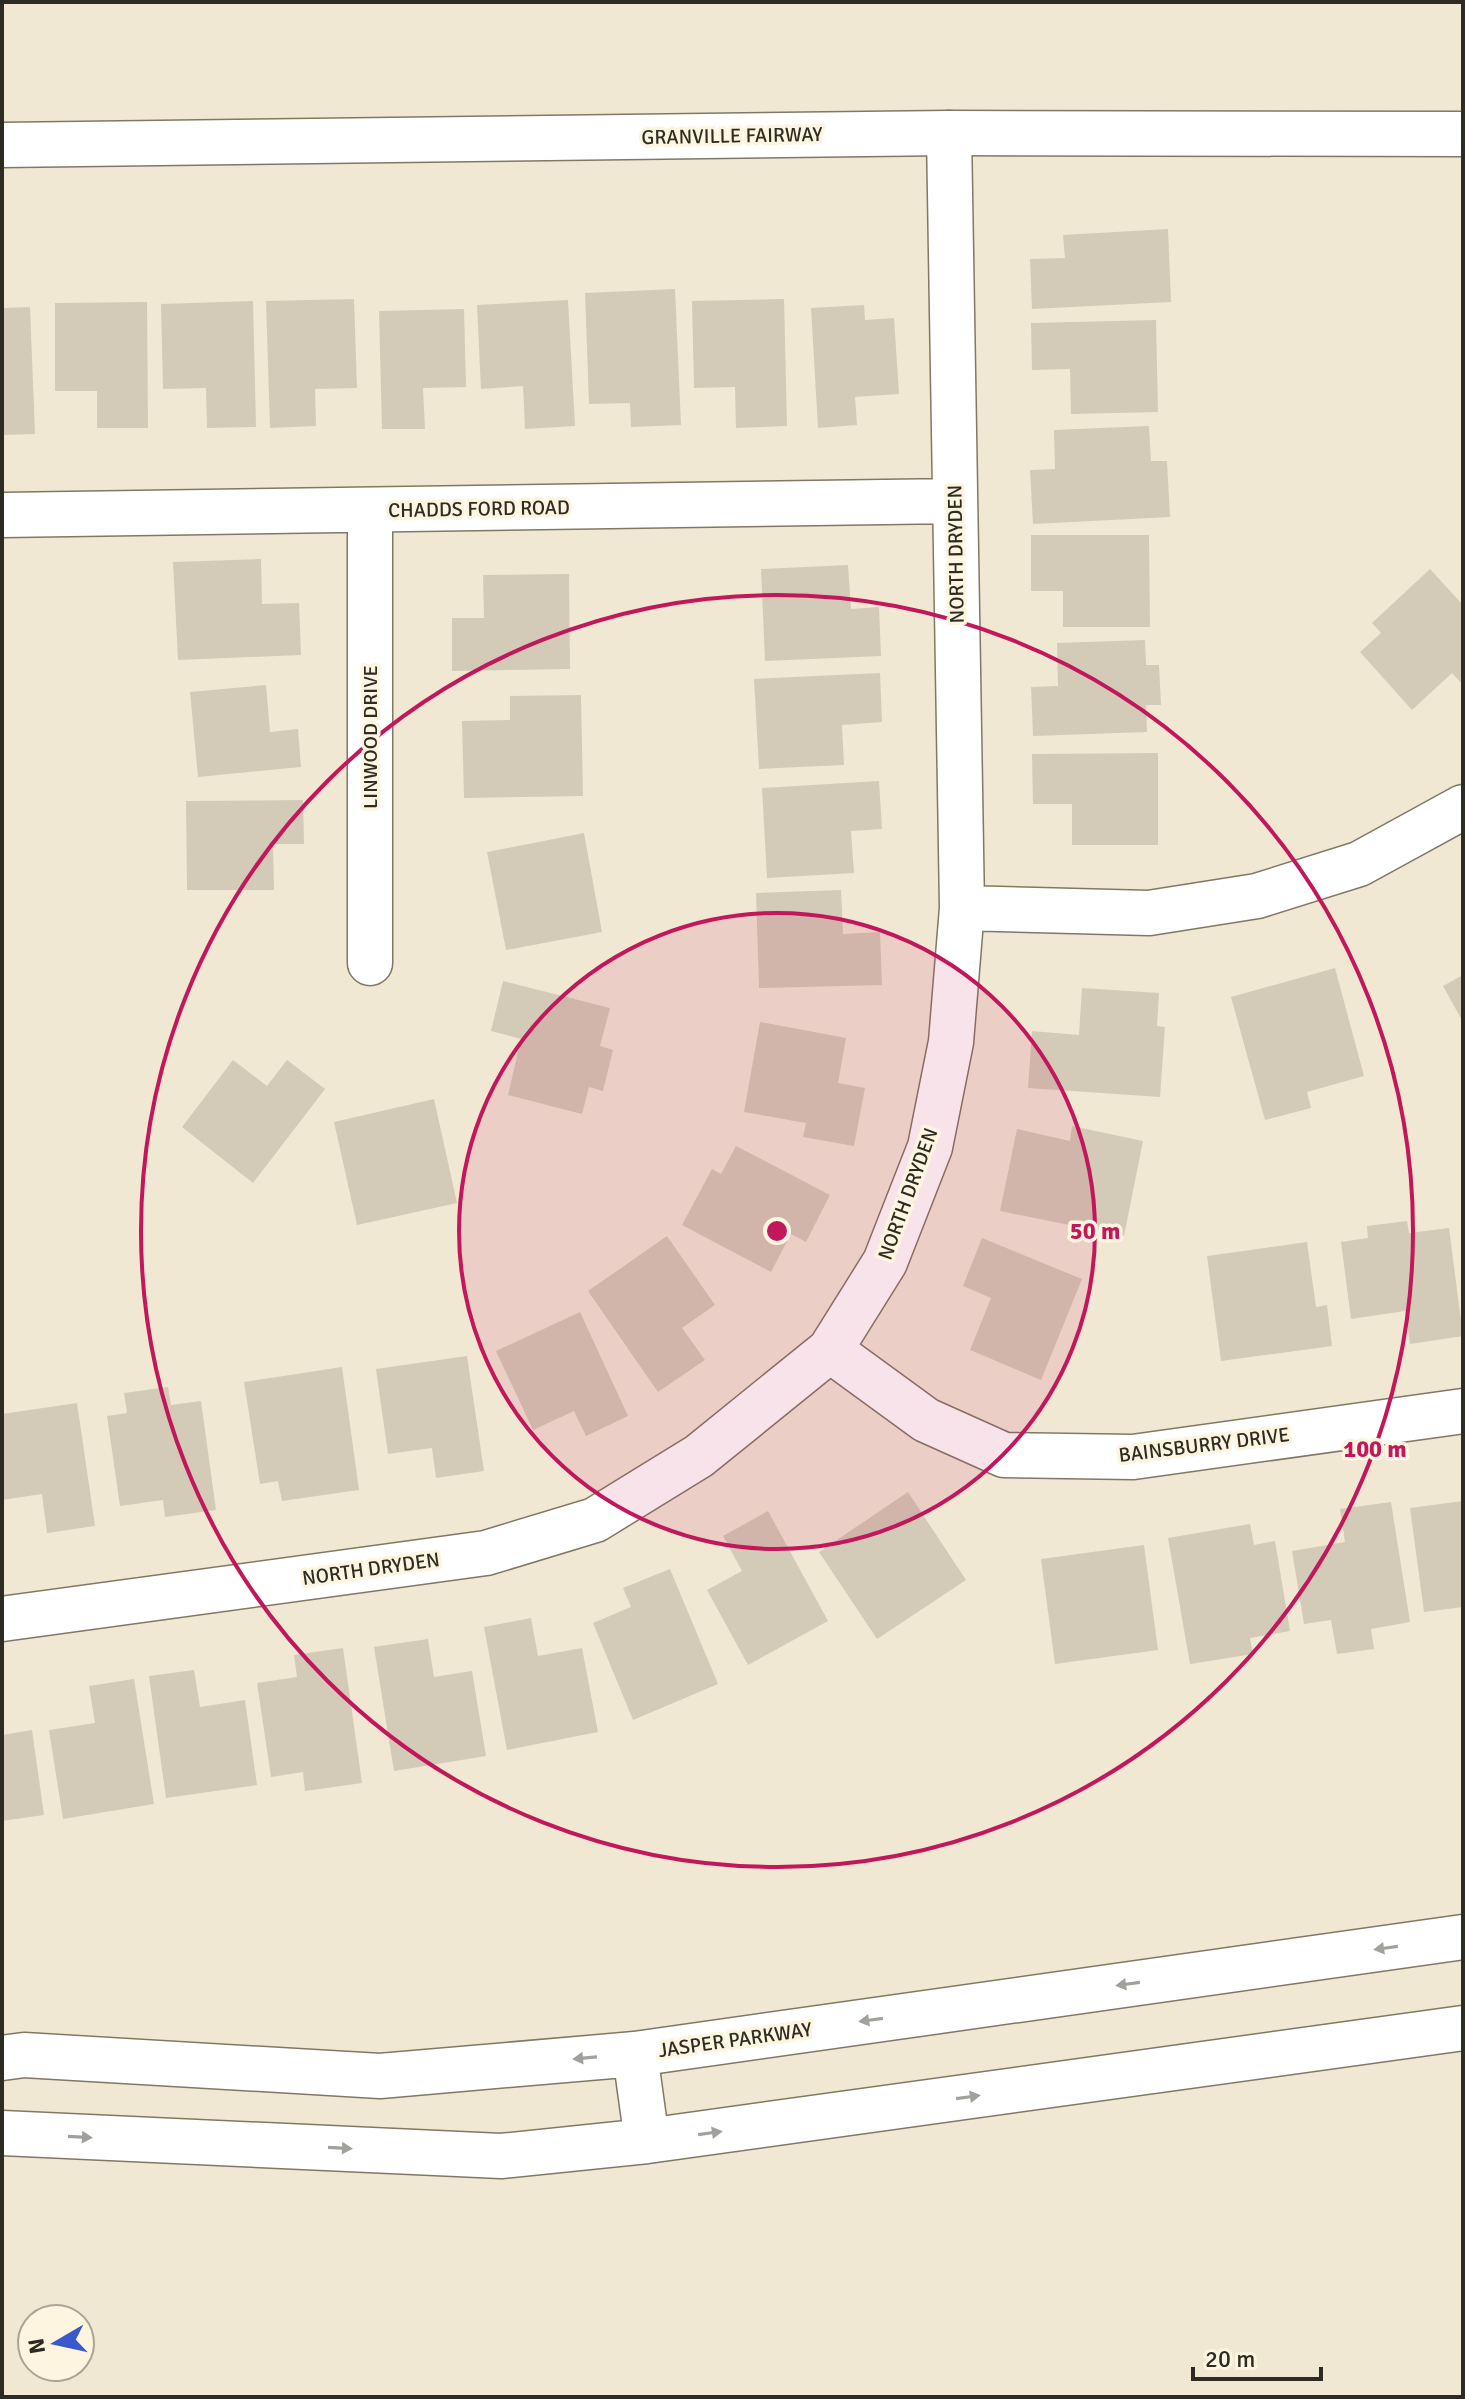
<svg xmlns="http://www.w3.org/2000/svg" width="1465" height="2399" viewBox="0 0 1465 2399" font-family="Signika,sans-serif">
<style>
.building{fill:#d3cbb7}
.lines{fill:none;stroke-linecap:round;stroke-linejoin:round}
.street-casing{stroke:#807866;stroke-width:47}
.secondary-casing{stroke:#807866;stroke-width:47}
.street{stroke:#fff;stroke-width:44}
.secondary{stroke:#fff;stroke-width:44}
.oneway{fill:#a1a09c}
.ring{fill:none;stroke:#c2185b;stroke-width:4}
.labels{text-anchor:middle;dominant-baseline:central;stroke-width:7;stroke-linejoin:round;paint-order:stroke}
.street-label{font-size:20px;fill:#2e2b23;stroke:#fef5e1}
.centre{fill:#c2185b;stroke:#fef5e1;stroke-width:4}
.ring-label{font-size:24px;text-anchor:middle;font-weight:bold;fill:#c2185b;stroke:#fef5e1;stroke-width:7;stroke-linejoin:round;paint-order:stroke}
</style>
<rect width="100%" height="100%" fill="#f1e8d4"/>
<path class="building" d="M1168 229 1171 302 1032 309 1030 259 1065 258 1063 235Z
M675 289 681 425 631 427 630 403 589 404 585 293Z
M354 299 357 388 315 389 316 426 270 428 266 301Z
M784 299 787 426 736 428 735 387 694 388 692 301Z
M568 300 575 426 525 429 523 386 481 389 477 305Z
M253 301 256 427 207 428 206 388 163 389 161 304Z
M147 302 148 428H97V391H55V303Z
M864 305 865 320 894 318 899 394 855 397 857 425 818 428 811 308Z
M30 307 35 434 2 435V308Z
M464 309 466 387 423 388 425 429H382L379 311Z
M1156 320 1158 412 1071 414 1070 369 1032 370 1031 323Z
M1149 426 1151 461H1167L1170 517 1033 524 1030 470 1055 469 1054 430Z
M1031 535H1149L1150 627H1063V591H1031Z
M261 559 262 604 299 603 301 655 178 660 173 562Z
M848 565 851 609 879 607 881 656 765 661 761 569Z
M1430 569 1463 605V685L1452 673 1412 710 1360 652 1381 633 1372 623Z
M569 574 570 669 452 671V618H484L483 575Z
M1145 640 1146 665H1159L1161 705H1146L1147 732 1033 736 1031 687 1058 686 1057 643Z
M880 673 882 722 842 725 844 765 759 769 754 679Z
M266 685 270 732 298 729 301 767 198 777 190 692Z
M581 695 583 796 464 798 462 721 510 720V696Z
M1158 753V845H1072V804H1033L1032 754Z
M879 781 882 829 851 831 854 873 767 878 762 788Z
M303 800 304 844H273L274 890H187L186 801Z
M584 833 602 932 506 950 487 852Z
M841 890 843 934 880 932 882 985 759 988 756 893Z
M1335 968 1364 1076 1307 1092 1311 1108 1265 1120 1231 997Z
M1463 975V1022L1443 986Z
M503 981 610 1008 600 1046 613 1050 603 1091 589 1087 582 1114 508 1095 521 1039 491 1031Z
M1082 988 1159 993 1157 1026 1165 1027 1160 1097 1028 1088 1032 1031 1079 1035Z
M760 1022 846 1038 838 1083 865 1088 854 1146 803 1137 806 1123 744 1112Z
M233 1060 267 1086 287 1060 325 1089 253 1183 182 1127Z
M434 1099 457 1203 357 1225 334 1122Z
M1072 1126 1143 1141 1124 1236 1000 1211 1017 1129 1070 1141Z
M736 1146 830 1195 806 1242 791 1234 771 1272 682 1225 712 1169 721 1174Z
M1407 1221 1409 1233 1449 1228 1463 1336 1410 1344 1405 1311 1351 1319 1341 1242 1368 1238 1367 1226Z
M667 1236 715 1305 682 1328 705 1360 658 1392 588 1291Z
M982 1238 1082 1279 1041 1380 970 1350 991 1298 963 1286Z
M1307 1242 1316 1307 1327 1305 1332 1346 1221 1361 1207 1256Z
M580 1312 628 1416 586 1436 574 1411 533 1430 496 1351Z
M467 1356 484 1471 436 1478 432 1448 388 1454 376 1369Z
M342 1367 359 1490 282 1501 278 1481 260 1484 244 1382Z
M168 1387 171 1405 201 1401 216 1510 165 1517 163 1500 120 1506 107 1416 127 1413 124 1393Z
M77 1403 95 1526 47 1533 42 1494 2 1500V1414Z
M908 1492 966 1580 877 1639 819 1552Z
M1463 1501V1607L1424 1612 1410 1508Z
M1391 1502 1410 1622 1371 1629 1374 1649 1337 1654 1331 1620 1304 1624 1292 1551 1345 1542 1340 1509Z
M768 1511 828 1621 748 1665 707 1590 742 1571 723 1536Z
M1250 1524 1254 1545 1275 1541 1290 1631 1250 1638 1253 1654 1190 1664 1168 1538Z
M1144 1545 1158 1650 1055 1664 1041 1559Z
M670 1569 718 1684 633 1720 593 1623 631 1607 623 1588Z
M531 1618 538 1656 582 1648 598 1732 507 1750 484 1627Z
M428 1639 434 1677 472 1671 486 1756 394 1771 374 1647Z
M343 1648 362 1783 305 1791 303 1772 271 1777 257 1683 297 1677 294 1655Z
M194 1670 200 1707 245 1700 257 1785 166 1798 149 1676Z
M134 1679 154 1804 63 1819 49 1730 95 1723 89 1686Z
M32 1730 44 1815 2 1821V1735Z"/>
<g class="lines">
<g class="street-casing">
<path id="street" d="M2 515 955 501
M962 908 1149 913 1257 896 1359 864 1463 807
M370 963V510
M830 1350 926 1420 1004 1455 1133 1457 1463 1411
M2 1619 486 1553 595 1520 699 1456 830 1350 885 1262 930 1147 951 1042 962 908 949 133"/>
</g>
<g class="secondary-casing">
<path id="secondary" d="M2 145 949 133 1463 134
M635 2054 647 2141
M2 2058 24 2055 380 2076 635 2054 1463 1937
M2 2133 501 2156 647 2141 1463 2028"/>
</g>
<use href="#street" class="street"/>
<use href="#secondary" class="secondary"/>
</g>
<defs><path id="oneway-solid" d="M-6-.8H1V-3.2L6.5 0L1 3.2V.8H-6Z" transform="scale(2)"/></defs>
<g class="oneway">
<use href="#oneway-solid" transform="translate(1386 1948) rotate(172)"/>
<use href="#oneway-solid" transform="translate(1128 1984) rotate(172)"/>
<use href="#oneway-solid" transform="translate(871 2020) rotate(172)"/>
<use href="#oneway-solid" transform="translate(585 2058) rotate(175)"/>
<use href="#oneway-solid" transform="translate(968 2097) rotate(-8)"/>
<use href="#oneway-solid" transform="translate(710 2133) rotate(-8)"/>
<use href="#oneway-solid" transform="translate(80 2137) rotate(3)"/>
<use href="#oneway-solid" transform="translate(340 2148) rotate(3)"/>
</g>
<circle cx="777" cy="1231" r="318" fill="#c2185b" fill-opacity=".12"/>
<g class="ring">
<circle cx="777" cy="1231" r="318"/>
<circle cx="777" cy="1231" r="636"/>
</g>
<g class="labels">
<g class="street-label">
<text transform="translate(732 136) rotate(-1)">GRANVILLE FAIRWAY</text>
<text transform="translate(479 509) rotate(-1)">CHADDS FORD ROAD</text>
<text transform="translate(956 554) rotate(-91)">NORTH DRYDEN</text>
<text transform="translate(370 737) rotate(-90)">LINWOOD DRIVE</text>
<text transform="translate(908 1194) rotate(-70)">NORTH DRYDEN</text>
<text transform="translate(1204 1445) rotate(-7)">BAINSBURRY DRIVE</text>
<text transform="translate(371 1569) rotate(-8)">NORTH DRYDEN</text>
<text transform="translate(735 2040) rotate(-8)">JASPER PARKWAY</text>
</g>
</g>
<circle cx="777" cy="1231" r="12" class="centre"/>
<g class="ring-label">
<text x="1095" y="1239">50 m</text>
<text x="1375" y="1457">100 m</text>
</g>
<rect width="1465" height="2399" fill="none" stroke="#2e2b23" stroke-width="8"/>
<g transform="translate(56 2343) rotate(261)"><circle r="38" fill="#fef5e1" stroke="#aba495" stroke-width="2"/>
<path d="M0-6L14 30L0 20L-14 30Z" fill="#395acb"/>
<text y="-12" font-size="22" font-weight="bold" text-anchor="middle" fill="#2e2b23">N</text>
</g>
<path d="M1193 2367v12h128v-12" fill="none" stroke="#2e2b23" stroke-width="4"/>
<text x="1205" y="2367" font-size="24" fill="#2e2b23" stroke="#fef5e1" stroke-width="6" paint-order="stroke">20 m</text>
</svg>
